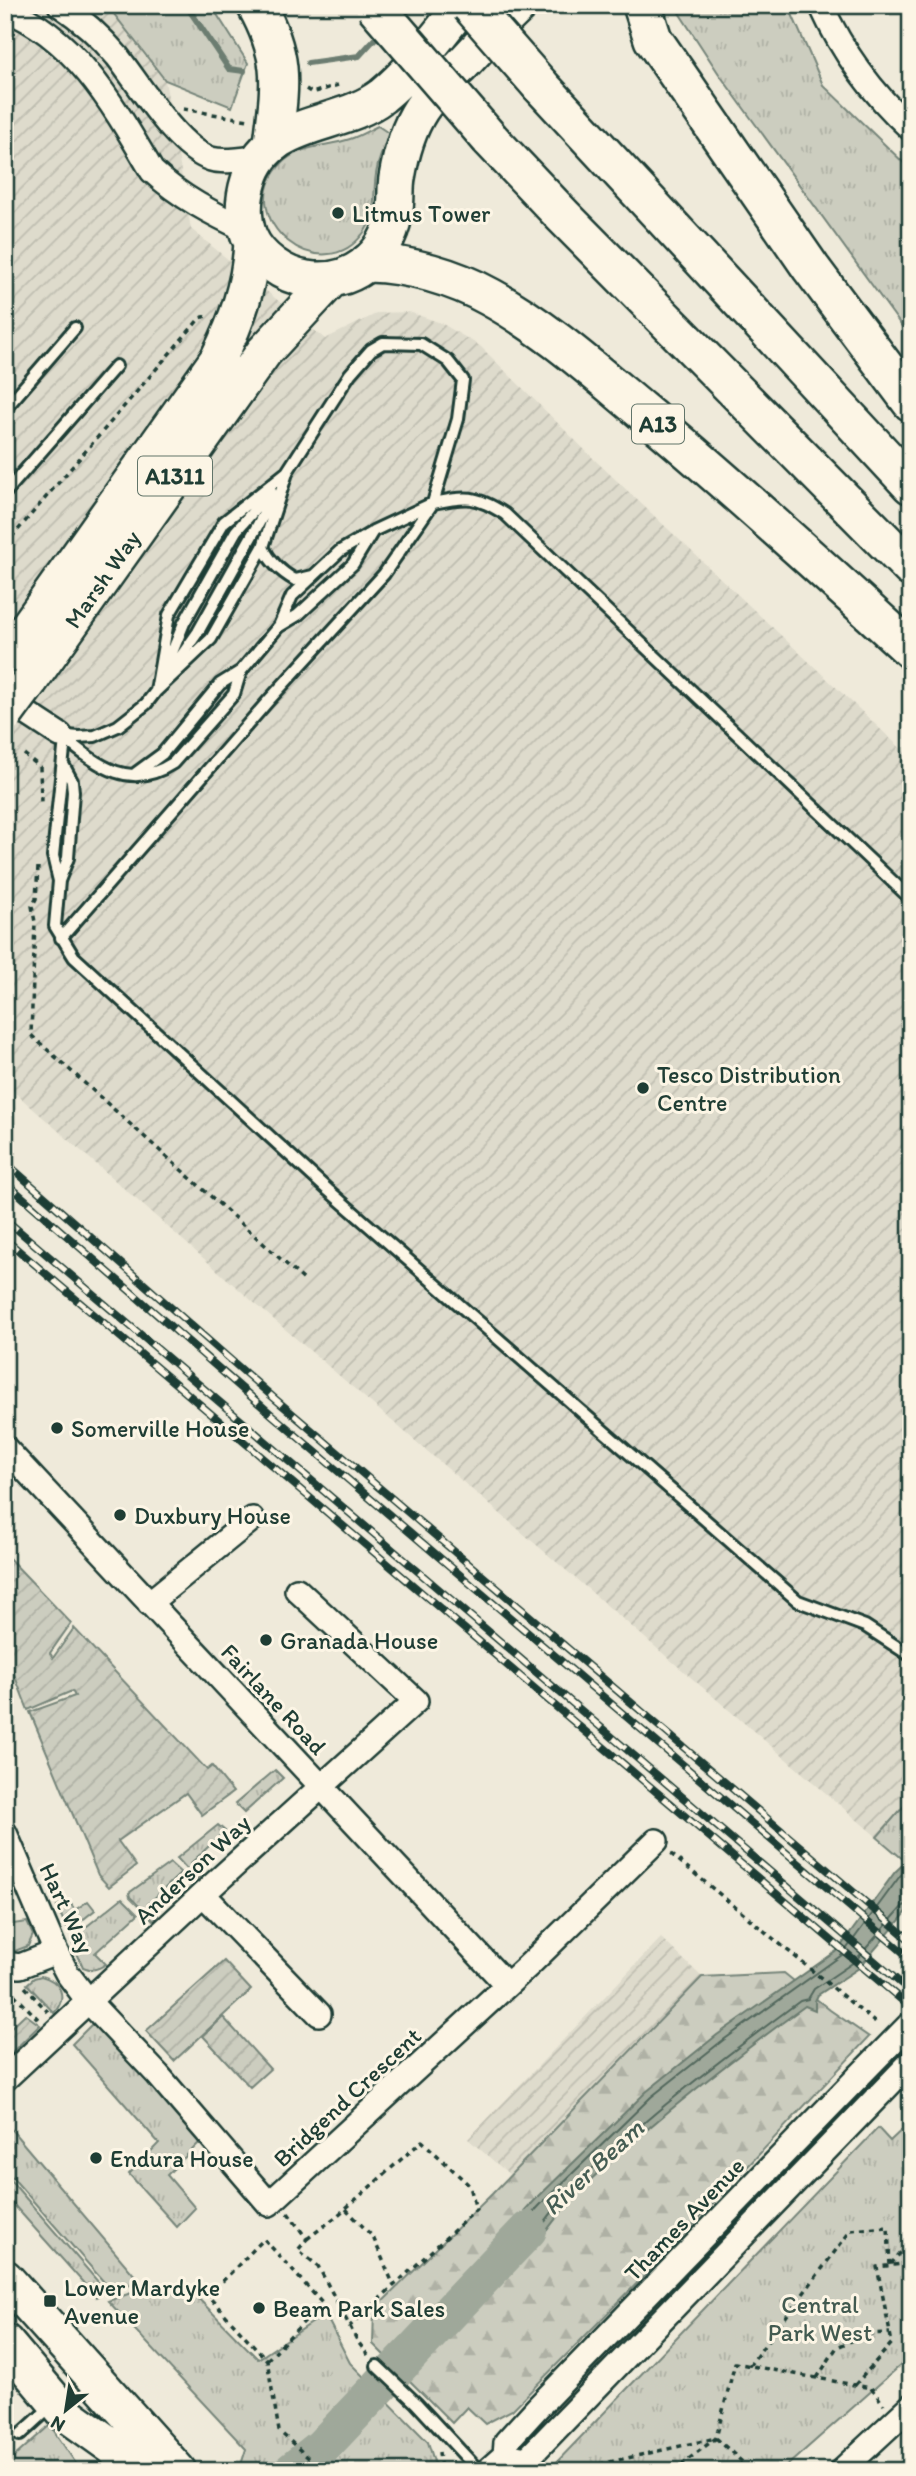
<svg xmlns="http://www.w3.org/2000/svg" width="916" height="2476" viewBox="0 0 916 2476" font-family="Itim,sans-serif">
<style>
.industrial{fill:url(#industrial-furrows)}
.grass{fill:url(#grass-tufts);stroke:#76857a;stroke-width:2}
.forest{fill:url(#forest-firs);stroke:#76857a;stroke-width:2}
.garden{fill:url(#garden-furrows);stroke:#76857a;stroke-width:2}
.water{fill:#9fa89a;stroke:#6c7d71;stroke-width:2}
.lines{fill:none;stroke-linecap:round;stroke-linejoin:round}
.shore{stroke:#52685d;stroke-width:2}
.stream{stroke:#6c7d71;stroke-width:6}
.river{stroke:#9fa89a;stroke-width:38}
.service-casing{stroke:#1f3d34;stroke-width:16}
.minor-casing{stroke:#1f3d34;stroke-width:28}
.primary-casing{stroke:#1f3d34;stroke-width:40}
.trunk-casing{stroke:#1f3d34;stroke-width:42}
.path{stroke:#1f3d34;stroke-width:3.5;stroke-dasharray:5 5;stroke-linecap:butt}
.service{stroke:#fcf5e5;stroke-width:10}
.minor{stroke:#fcf5e5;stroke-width:23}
.primary{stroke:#fcf5e5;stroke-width:35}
.trunk{stroke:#fcf5e5;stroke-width:37}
.rail-casing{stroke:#1f3d34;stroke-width:8}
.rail{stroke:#fcf5e5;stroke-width:5;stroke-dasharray:16;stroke-linecap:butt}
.minor-bridge-casing{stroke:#1f3d34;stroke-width:28;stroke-linecap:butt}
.primary-bridge-casing{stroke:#1f3d34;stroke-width:40;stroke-linecap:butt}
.trunk-bridge-casing{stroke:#1f3d34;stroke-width:42;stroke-linecap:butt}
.minor-bridge{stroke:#fcf5e5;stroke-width:23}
.primary-bridge{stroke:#fcf5e5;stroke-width:35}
.trunk-bridge{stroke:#fcf5e5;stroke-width:37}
.poi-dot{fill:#1f3d34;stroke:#fcf5e5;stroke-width:2.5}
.labels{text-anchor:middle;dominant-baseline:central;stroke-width:6;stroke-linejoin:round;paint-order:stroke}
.shield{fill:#fcf5e5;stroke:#617469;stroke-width:2}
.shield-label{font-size:23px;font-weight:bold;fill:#1f3d34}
.poi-label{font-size:24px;fill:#1f3d34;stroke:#fcf5e5;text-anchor:start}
.street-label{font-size:24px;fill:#1f3d34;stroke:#fcf5e5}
.park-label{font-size:24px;fill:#425a50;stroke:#fcf5e5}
.water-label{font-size:26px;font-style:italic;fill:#455d53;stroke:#fcf5e5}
</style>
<defs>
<pattern id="industrial-furrows" width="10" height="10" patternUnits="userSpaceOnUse" patternTransform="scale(1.75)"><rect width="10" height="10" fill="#dedbcc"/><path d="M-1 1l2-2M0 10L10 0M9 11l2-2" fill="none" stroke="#bebdb0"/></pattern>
<pattern id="grass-tufts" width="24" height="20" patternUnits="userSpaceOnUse" patternTransform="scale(1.75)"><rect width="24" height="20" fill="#cccdbf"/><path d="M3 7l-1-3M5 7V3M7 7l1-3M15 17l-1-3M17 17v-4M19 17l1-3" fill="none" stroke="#afb1a5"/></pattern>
<pattern id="forest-firs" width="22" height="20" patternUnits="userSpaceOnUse" patternTransform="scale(1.75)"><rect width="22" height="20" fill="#cccdbf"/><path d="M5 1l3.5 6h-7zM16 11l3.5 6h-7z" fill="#afb1a5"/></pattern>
<pattern id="garden-furrows" width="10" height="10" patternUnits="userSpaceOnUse" patternTransform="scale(1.75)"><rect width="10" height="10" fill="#cccdbf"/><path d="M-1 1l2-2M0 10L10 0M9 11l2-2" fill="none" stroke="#afb1a5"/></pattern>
</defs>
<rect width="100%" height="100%" fill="#efeada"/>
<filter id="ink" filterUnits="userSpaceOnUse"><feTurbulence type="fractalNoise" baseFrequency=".0143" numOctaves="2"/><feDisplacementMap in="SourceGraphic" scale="14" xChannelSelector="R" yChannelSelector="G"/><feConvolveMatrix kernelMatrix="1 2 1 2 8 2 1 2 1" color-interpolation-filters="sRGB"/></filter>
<g filter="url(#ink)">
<path class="industrial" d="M5 5H107L111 8 165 80 191 229 325 339 378 313 409 312 441 323 480 346 598 463 911 758V1798L877 1837 251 1300 5 1084Z
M661 1938 702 1977 510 2175 468 2139Z"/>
<path class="grass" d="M107 5H211L248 63 232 107 165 80Z
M674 5H788L823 85 911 170V339L719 74Z
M378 126 390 134C385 145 379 157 377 169 372 190 378 212 365 231 322 293 230 218 281 164 299 145 326 147 350 139 360 136 369 130 378 126Z
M275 1770 283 1778 244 1813 235 1804Z
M911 1798V1866L877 1837Z
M218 1825 225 1831 191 1863 202 1875 197 1880 177 1858Z
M170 1863 181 1873 148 1904 158 1916 154 1921 130 1897 129 1893Z
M122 1898 138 1914 95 1953 106 1964C97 1970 92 1971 83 1967L71 1939Z
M69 1901 75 1910 88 1901 95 1910 71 1929 66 1927 57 1906Z
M27 1922 33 1935 28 1946 15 1951 5 1948V1925Z
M41 1976C61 1981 68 1997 54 2013L27 1984 34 1978Z
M95 2021 206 2136 167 2175 195 2208 177 2227 129 2174 159 2143 72 2044Z
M5 2122 141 2283 110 2289 5 2169Z
M909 2123 911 2126V2356L781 2471H552L550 2469 878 2128 890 2141Z
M5 2174 106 2291 96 2297 5 2195Z
M148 2287 188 2288 258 2359 325 2314 350 2363 428 2442 437 2471H239L246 2449 108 2301Z
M50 2425 81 2471H5V2465Z"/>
<path class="forest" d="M784 1973 830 2010 869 2037 658 2262 512 2410 485 2424 467 2407 452 2423 373 2344 374 2310 492 2194 702 1977Z"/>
<path class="garden" d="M5 1554 71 1623 50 1653 53 1658 74 1628 207 1770 212 1766 233 1792 202 1815 186 1793 118 1841 136 1866 109 1887 98 1875 30 1712 75 1696 72 1691 28 1710 5 1651Z
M224 1961 251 1990 174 2061 146 2031Z
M25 2014 40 2025 5 2059V2033Z
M223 2017 270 2069 250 2087 203 2036Z"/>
<path class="water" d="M911 1857V1907L859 1968 818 1995 815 2001V2010L805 2006C728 2062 654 2120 585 2185 555 2213 538 2251 503 2276L481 2259 536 2199 646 2092 717 2035 838 1950 895 1872Z"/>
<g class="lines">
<path class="shore" d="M911 1866 900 1876 842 1955 722 2041 651 2097 541 2204 494 2255V2260L503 2266 514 2259C538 2235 555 2204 579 2181 648 2115 724 2057 800 2001L808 1999 814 1989 854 1962 903 1906 911 1903"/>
<path class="stream" d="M186 5 229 69 244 71
M308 63 359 56 382 31"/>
<path class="river" d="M292 2471 322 2447 528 2230"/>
<g class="service-casing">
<path id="service" d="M5 409 75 328
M5 493 116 366
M263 547C270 562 281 572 295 580L312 576
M279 626 292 596 340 551 371 533
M164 672 184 623 236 531 271 491
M170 672 198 632 274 496
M156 691 211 639 263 547 287 473
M60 735 65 739 53 856 59 881 55 926 74 957 328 1190 798 1601 865 1626 911 1656
M60 735 78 737 95 736 118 726 146 704 156 691 169 615 224 522 287 472 350 374 371 350 383 343 421 344 448 361 463 380 458 419 433 503 373 531 353 564 298 615 278 627 241 671 234 694 173 763C130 791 99 766 65 739
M136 773 162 754 220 684 241 671
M59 881 68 858 73 792 72 781 64 766
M61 938 269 700 384 574 433 503C467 496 475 495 505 514L911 899
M377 2366 416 2403 479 2471
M20 2435 54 2404"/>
</g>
<g class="minor-casing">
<path id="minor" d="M60 5C81 19 101 37 117 56 139 84 177 148 211 159 225 163 245 159 260 157
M821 5C843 54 872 93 911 129
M5 9C77 38 115 108 152 171 180 197 213 214 247 230
M5 699 60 735
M5 1448 506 1984
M149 1603 252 1519
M5 1833 56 1952 67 1973 89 2002 158 2075 269 2204 529 1965 656 1841
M203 1894 319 2014
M5 1964 20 1966 56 1952
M5 2079 203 1894 416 1701 297 1590
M505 2455 506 2442 537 2408 859 2076
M487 2471 505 2455 527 2459 911 2062
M841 2471 911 2406"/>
</g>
<g class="primary-casing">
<path id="primary" d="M463 5C437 36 413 71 382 96 339 129 267 118 249 180 243 199 242 217 249 236 258 258 284 276 307 279 350 286 387 257 394 215 397 202 395 190 397 178 401 154 408 129 421 109 432 93 447 79 461 66 480 46 499 24 520 5
M5 659 218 359C237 321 250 285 252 242
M30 681 264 352 331 280
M5 2278 178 2471
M5 2342 64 2412 113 2447 134 2471"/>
</g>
<g class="trunk-casing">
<path id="trunk" d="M256 5C286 59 280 85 273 143
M642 5 653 39 811 268 911 402
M540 85 911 485
M490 139 563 216 911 568
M368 263C409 264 454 277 490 297 545 327 594 371 642 411 734 488 823 569 911 650"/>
</g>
<path class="path" d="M306 89 312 93 338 85
M183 109 248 120
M5 545 200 318 207 316
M24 754 40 767 41 803
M38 867 36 899 32 906 35 922 31 1035 304 1280
M671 1854 878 2025
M7 1987 38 2019
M25 1987 48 2012
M346 2209 373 2237 394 2286
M288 2213 307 2239 298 2250 318 2266 358 2342 368 2355
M307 2239 337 2216 422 2141 470 2186 476 2210 350 2326
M5 2243 13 2251
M891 2264 911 2240
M267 2360 322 2303 264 2239 208 2296 267 2360 279 2431 323 2471
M749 2366 851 2230 888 2227 890 2266
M817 2378 837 2347 868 2334 890 2333
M855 2385 892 2343 877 2267 911 2263
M439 2452 441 2471
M92 2471V2470
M570 2471 716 2438 752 2471
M673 2471 716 2438 735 2363 871 2388 884 2405"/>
<use href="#service" class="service"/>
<use href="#minor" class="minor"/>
<use href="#primary" class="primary"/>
<use href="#trunk" class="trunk"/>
<g class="rail-casing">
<path id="rail" d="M5 1162 274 1398 911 1941
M5 1182 271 1414 911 1959
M5 1219 911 1992
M5 1239 911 2008"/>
</g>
<use href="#rail" class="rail"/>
<g class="minor-bridge-casing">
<path id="minor-bridge" d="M859 2076 911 2023"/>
</g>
<g class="primary-bridge-casing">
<path id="primary-bridge" d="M5 715 30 681"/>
</g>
<g class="trunk-bridge-casing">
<path id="trunk-bridge" d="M374 5 490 139
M470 5 540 85"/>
</g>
<use href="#minor-bridge" class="minor-bridge"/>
<use href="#primary-bridge" class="primary-bridge"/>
<use href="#trunk-bridge" class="trunk-bridge"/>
</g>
</g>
<g class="poi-dot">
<circle cx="338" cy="213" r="7"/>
<circle cx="643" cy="1088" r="7"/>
<circle cx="57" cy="1428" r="7"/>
<circle cx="120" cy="1515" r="7"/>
<circle cx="266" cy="1640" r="7"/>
<circle cx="96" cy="2158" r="7"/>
<rect x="43" y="2294" width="14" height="14" rx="3.5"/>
<circle cx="259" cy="2308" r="7"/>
</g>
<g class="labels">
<g class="shield">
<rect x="632" y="404.5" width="52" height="39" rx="5"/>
<rect x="138" y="456.5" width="74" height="39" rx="5"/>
</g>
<g class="shield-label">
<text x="658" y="424">A13</text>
<text x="175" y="476">A1311</text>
</g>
<g class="poi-label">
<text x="352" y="213">Litmus Tower</text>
<text x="657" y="1074">Tesco Distribution<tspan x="657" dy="28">Centre</tspan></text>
<text x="71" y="1428">Somerville House</text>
<text x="134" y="1515">Duxbury House</text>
<text x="280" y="1640">Granada House</text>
<text x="110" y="2158">Endura House</text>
<text x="64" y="2287">Lower Mardyke<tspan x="64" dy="28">Avenue</tspan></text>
<text x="273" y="2308">Beam Park Sales</text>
</g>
<g class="street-label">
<text transform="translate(102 579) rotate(-55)">Marsh Way</text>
<text transform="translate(274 1699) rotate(47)">Fairlane Road</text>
<text transform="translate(192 1869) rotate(-43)">Anderson Way</text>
<text transform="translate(67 1908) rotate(65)">Hart Way</text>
<text transform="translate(347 2097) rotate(-43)">Bridgend Crescent</text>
<text transform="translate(684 2219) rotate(-46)">Thames Avenue</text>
</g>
<g class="park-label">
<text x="820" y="2304">Central<tspan x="820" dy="28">Park West</tspan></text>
</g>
<g class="water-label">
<text transform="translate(593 2167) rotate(-43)">River Beam</text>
</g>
</g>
<rect width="916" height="2476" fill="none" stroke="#fcf5e5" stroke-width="28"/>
<rect x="14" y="14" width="888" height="2448" fill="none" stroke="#1f3d34" stroke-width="2.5" filter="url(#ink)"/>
<g transform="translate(66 2410) rotate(210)" stroke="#fcf5e5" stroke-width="5" paint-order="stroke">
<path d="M0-5L12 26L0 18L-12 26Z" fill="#1f3d34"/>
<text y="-10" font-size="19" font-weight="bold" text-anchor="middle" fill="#1f3d34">N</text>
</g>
</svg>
